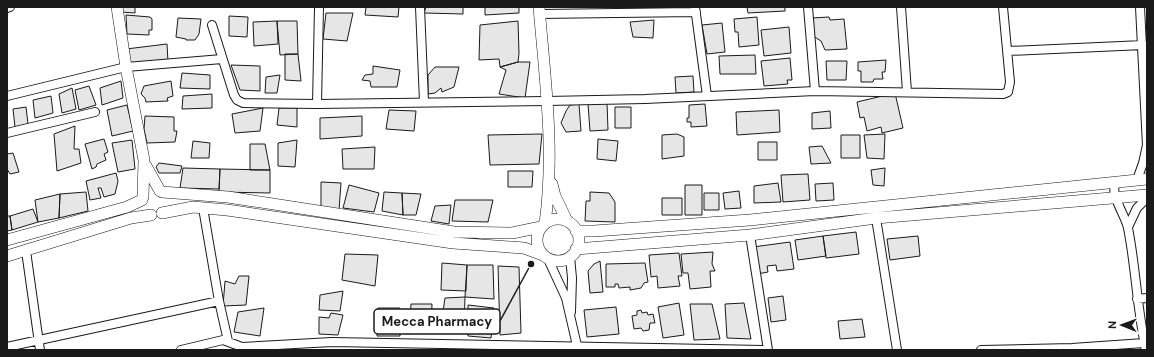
<svg xmlns="http://www.w3.org/2000/svg" width="1154" height="357" viewBox="0 0 1154 357" font-family="'DM Sans',sans-serif">
<style>
.building{fill:#e6e6e6;stroke:#1a1a1a}
.lines{fill:none;stroke-linecap:round;stroke-linejoin:round}
.street-casing{stroke:#1a1a1a;stroke-width:10}
.secondary-casing{stroke:#1a1a1a;stroke-width:12}
.street{stroke:#fff;stroke-width:8}
.secondary{stroke:#fff;stroke-width:11}
.leader{fill:none;stroke:#1a1a1a;stroke-width:1.5}
.callout-dot{fill:#1a1a1a;stroke:#fff;stroke-width:1.5}
.callout{fill:#fff;stroke:#1a1a1a;stroke-width:1.5}
.callout-label{font-size:13px;text-anchor:middle;font-weight:bold;fill:#1a1a1a}
</style>
<rect width="100%" height="100%" fill="#fff"/>
<path class="building" d="M119 7H135V13L120 12Z
M366 7H399L398 17 365 15Z
M426 7H463V14L424 13Z
M485 7H519V13L485 15Z
M747 7H785V11L748 13Z
M326 13H353L347 41 323 39Z
M126 15 150 17 152 19V30H149V35L127 34Z
M229 16 248 17 247 37 229 36Z
M757 17 759 45 739 47 738 32H735L734 19Z
M829 17 830 20 844 19 847 49 825 50 821 41 813 36 812 18Z
M178 18 201 19 199 34 195 40H186V39L176 37Z
M654 20 653 38 633 37 630 22Z
M277 21 278 44 254 46 253 22Z
M277 21H297L298 54 280 55Z
M518 21 519 53 518 62 500 67 499 59 479 60 480 25Z
M722 23 725 52 707 54 702 25Z
M789 27 791 53 764 56 761 30Z
M167 44 168 62 130 65 126 49Z
M285 54H298L301 81 285 80Z
M755 55 756 74H720L719 56Z
M790 58 792 80H787L788 84 764 86 761 61Z
M886 60 885 72H882L883 79H874L873 82H861V71H858V62Z
M826 61H847L846 80H827Z
M518 62H530L525 98 499 94 506 70 500 67Z
M231 65 260 66V91L240 90Z
M373 66 400 70 397 87H371L370 81 362 80 365 75 373 74Z
M435 67H459L454 87 442 92 441 88 435 93 428 94V75Z
M182 73 210 75V89L180 88Z
M280 75 277 93H265L266 77Z
M693 76 694 92 676 93 675 77Z
M121 81 123 98 102 105 100 88Z
M171 81 173 96 167 98 168 101 146 102 145 98 141 94 144 86Z
M89 86 96 105 79 110 75 90Z
M72 88 76 109 62 113 59 94Z
M895 93 903 128 882 133 881 127 867 131 864 117 860 118 857 102Z
M212 94V108L182 109 183 96Z
M51 96 53 113 35 118 33 100Z
M607 103 608 130 590 131 588 104Z
M579 104 581 131 566 132 561 123 566 111 570 105Z
M705 104 707 126 691 127V122H687V118H689V105Z
M127 105 133 131 112 136 107 110Z
M26 107 28 124 15 127 13 109Z
M615 107H631V128H615Z
M263 108 260 131 235 133 232 114Z
M279 108H297V127L277 125Z
M389 110 416 111 414 131 386 129Z
M779 110 780 132 737 135 736 112Z
M830 111 831 128 812 129V113Z
M145 116 174 117V131H177L175 142 147 143 144 129Z
M362 116V136L320 139V118Z
M75 126 74 149H79L81 163 57 171 54 134Z
M542 134 539 164 490 165 488 135Z
M677 134 684 137V156L662 159V135Z
M885 134 884 159 867 158 864 135Z
M841 135H860V158H841Z
M104 139 108 152 104 154 106 160 97 164 96 167 92 169 85 144Z
M598 139 618 141 616 161 597 159Z
M132 140 135 169 118 172 112 143Z
M297 140 295 167 278 166V143Z
M193 141 210 143 209 158H191Z
M758 142H777V160H758Z
M250 144H265L270 170H250Z
M822 146 831 163 811 164 809 147Z
M375 147 374 169H343L342 149Z
M13 153 19 172 10 174 7 169V154Z
M159 163 182 166 180 173H159L156 167Z
M183 168 220 169 219 189 180 188Z
M885 168 884 186 873 185 871 170Z
M220 169 270 170V193L219 192Z
M508 171H533L532 187H508Z
M116 173 118 181 115 194 104 197 101 188H98L101 198 90 200 86 181Z
M808 174 810 200 783 202 781 175Z
M321 182 341 183 339 210 321 207Z
M778 183 781 202 754 203V186Z
M833 183 834 200 816 201 815 184Z
M349 185 379 193 374 212 343 208Z
M685 185H702V215H685Z
M739 191 741 208 725 209 723 193Z
M86 192 88 211 59 218 60 194Z
M384 192 402 193 403 215 382 211Z
M590 192 609 193 615 202V222L585 221 586 201H590Z
M402 193 421 194 416 215H403Z
M704 193H719V210H704Z
M60 194 59 218 38 222 35 200Z
M662 198H682V215H662Z
M455 200H493L488 222 452 221Z
M451 205 449 224 431 221 435 206Z
M33 209 38 222 12 230 10 216Z
M7 216H10L12 230 7 231Z
M856 232 859 254 826 258 823 236Z
M823 236 826 256 798 260 795 240Z
M918 236 920 256 890 260 887 239Z
M790 242 794 269 777 271 776 265 767 266 768 272 757 274 753 247Z
M713 252 712 264 715 271H710L711 287 690 289 688 273H683L681 254Z
M679 253 682 276H678L680 286 658 288 657 276 651 277 649 255Z
M345 254 378 255 375 286 342 280Z
M600 261 603 292 590 293 588 271 594 264Z
M442 263 467 265 466 291 441 290Z
M645 263 648 282 644 283 641 288 630 290V287L619 288 618 284H615V287H606V264Z
M467 265H493L494 299 465 297Z
M498 266 519 267 521 333 500 335Z
M239 276H249L246 305 223 306 225 281 235 284Z
M343 291 340 311 319 310 320 295Z
M783 296 786 320 771 322 768 298Z
M465 297 464 327 441 325 445 298Z
M679 303 684 335 663 338 658 307Z
M744 303 751 339 727 338 725 304Z
M411 304H432L431 329 409 334Z
M690 304H712L720 339 694 340Z
M468 305 494 308 491 338 468 336Z
M616 307 619 334 587 337 584 310Z
M264 308 260 336 234 332 238 312Z
M378 308H400V336H377Z
M641 310 642 313 647 312 648 315 653 314 655 323H650L649 330 643 331 641 328 634 329 632 316 637 315V311Z
M331 313 343 315 338 335 319 334V317L329 318Z
M862 319 865 337 840 339 838 321Z"/>
<g class="lines">
<g class="street-casing">
<path id="street" d="M420 7 424 102
M695 7 707 96
M808 7 815 91
M901 7 907 92
M1140 7 1147 146
M7 8 10 7
M539 14 696 12
M212 25 234 95 237 100 243 103 317 104 547 101 645 99 815 91 1003 94 1008 92 1010 82 1003 7
M1008 51 1143 45
M7 96 126 67 222 59
M317 104 319 7
M7 133 95 112
M1137 180 1143 163 1147 145
M1116 182C1109 194 1125 214 1128 228 1136 268 1137 310 1146 350
M203 208 219 301 228 341
M876 218 897 350
M1128 227 1137 208 1147 198
M750 235 768 350
M26 251 40 350
M570 257 572 278 571 312
M548 259 566 298 578 350
M1137 299 1147 298
M7 347 219 301
M181 350 223 340 242 347 332 342 767 350
M981 350 1072 348 1144 343"/>
</g>
<g class="secondary-casing">
<path id="secondary" d="M117 7 126 67 144 160 143 197
M539 7C545 79 555 152 545 223
M146 166 160 191
M552 184 555 196 567 221
M162 192 228 197 454 232 512 233 541 227
M162 213 193 207 227 210 453 243 524 248 543 255
M537 240a21 21 0 1 1 42 0a21 21 0 1 1-42 0Z
M576 231H594L750 220 1147 179
M7 240 127 207 142 200
M576 249 750 235 876 218 1147 195
M7 256 131 218 151 215"/>
</g>
<use href="#street" class="street"/>
<use href="#secondary" class="secondary"/>
</g>
<path class="leader" d="M531 264L500 321"/>
<circle class="callout-dot" cx="531" cy="264" r="4"/>
<rect class="callout" x="374" y="309" width="126" height="25" rx="4"/>
<g class="callout-label">
<text x="437" y="326">Mecca Pharmacy</text>
</g>
<rect width="1154" height="357" fill="none" stroke="#1a1a1a" stroke-width="16"/>
<g transform="translate(1122 325) rotate(271)" stroke="#ffffff" stroke-width="3" paint-order="stroke">
<path d="M0-3L7 15L0 10L-7 15Z" fill="#1a1a1a"/>
<text y="-6" font-size="11" font-weight="bold" text-anchor="middle" fill="#1a1a1a">N</text>
</g>
</svg>
